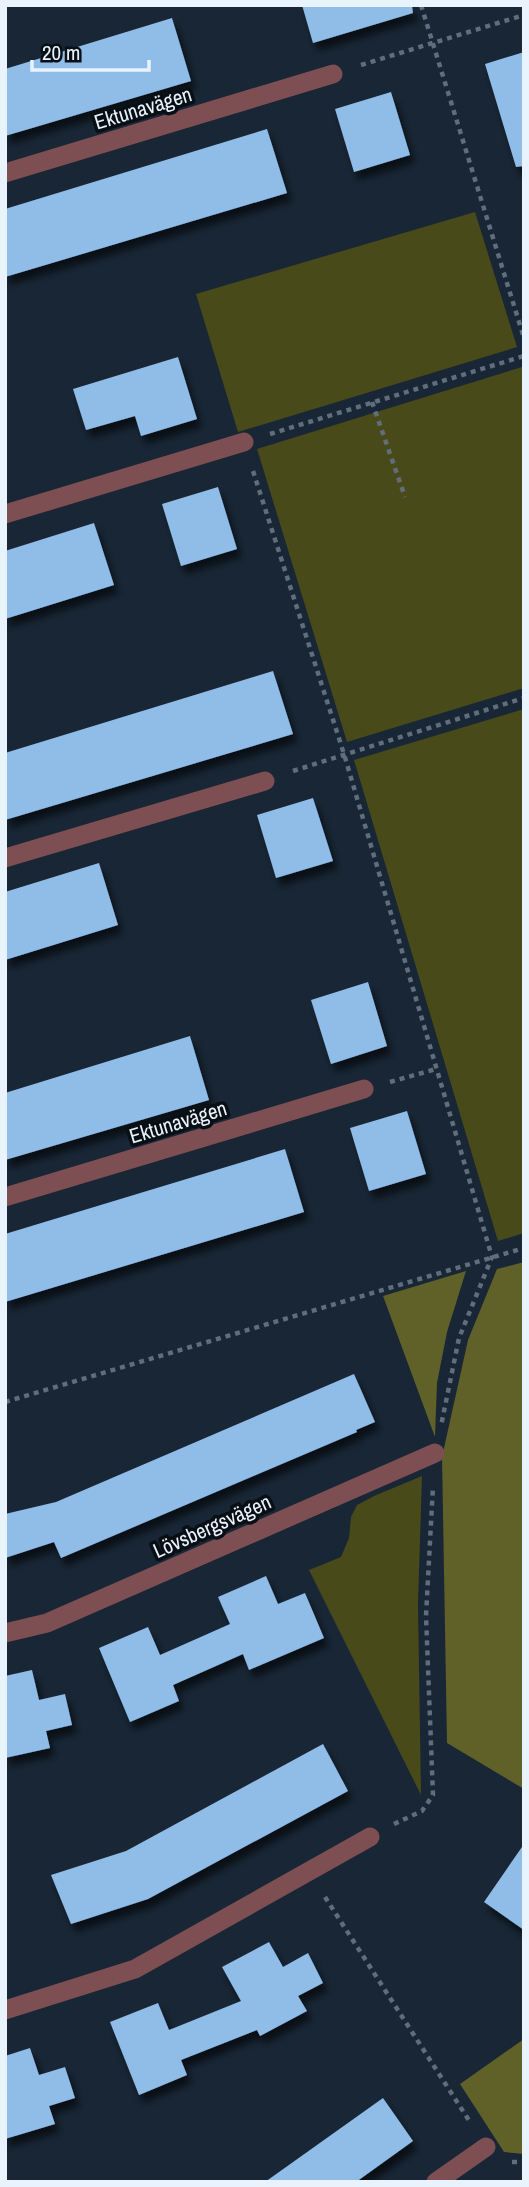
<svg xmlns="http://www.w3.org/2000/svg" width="529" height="2187" viewBox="0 0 529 2187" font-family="'Archivo Narrow',sans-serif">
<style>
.green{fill:#494a1a}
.forest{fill:#5f6128}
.building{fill:#90bce8;filter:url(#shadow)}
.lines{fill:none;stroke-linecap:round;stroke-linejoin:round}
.path{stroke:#606d7a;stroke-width:4.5;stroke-dasharray:5 5;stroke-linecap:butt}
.minor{stroke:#7d4f53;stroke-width:19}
.labels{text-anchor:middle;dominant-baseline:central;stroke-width:7;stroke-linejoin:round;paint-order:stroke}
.street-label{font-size:21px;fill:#e9f3fd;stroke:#080f15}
</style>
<defs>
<filter id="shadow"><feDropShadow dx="4.5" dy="8" stdDeviation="3.5" flood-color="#0009"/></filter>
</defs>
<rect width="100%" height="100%" fill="#182635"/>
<path class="green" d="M475 212 517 347 238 432 196 294Z
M522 367 524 374V688L347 742 257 449Z
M524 709V1233L498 1241 354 760Z
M422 1476 418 1604 421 1795 309 1570 341 1557 349 1538 351 1517 357 1505 374 1496Z"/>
<path class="forest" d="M524 1262V1789L447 1743 442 1457 468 1340 497 1269Z
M466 1271 447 1332 437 1383 435 1437 383 1296Z
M524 2039V2154L504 2152 460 2084Z"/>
<path class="building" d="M302 5H412L413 13 313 43Z
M172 18 191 81 5 136V69Z
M524 52V166L516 167 485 64Z
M391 92 410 155 354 172 335 109Z
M267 129 287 193 5 277V209Z
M178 357 197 419 141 436 135 416 86 430 73 389Z
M218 487 237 549 181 566 162 504Z
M94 523 114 585 5 619V551Z
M273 671 293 734 5 820V753Z
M313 798 333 861 276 878 257 815Z
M99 863 118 925 5 960V892Z
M368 982 387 1046 331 1064 311 1000Z
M190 1036 209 1100 5 1160V1093Z
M407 1111 426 1174 369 1191 350 1128Z
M285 1149 304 1212 5 1302V1234Z
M354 1374 375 1422 356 1430 357 1432 61 1558 54 1542 5 1558V1514L56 1502Z
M266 1576 278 1604 305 1593 324 1638 249 1670 243 1654 173 1685 179 1701 130 1722 99 1648 148 1627 160 1655 230 1624 218 1597Z
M32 1670 39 1700 65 1694 72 1725 46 1731 50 1748 5 1758V1676Z
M323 1744 348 1791 148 1899 71 1924 51 1875 126 1851Z
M524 1844V1930L484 1902Z
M269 1942 283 1967 308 1953 323 1983 298 1996 307 2011 260 2036 257 2030 181 2060 187 2075 139 2095 110 2022 158 2003 169 2030 241 2001 222 1967Z
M30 2048 39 2075 65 2067 75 2098 49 2106 55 2124 5 2139V2056Z
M383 2098 413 2141 356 2182H265Z"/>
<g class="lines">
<path class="path" d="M421 5 524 338
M361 65 524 15
M372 402 405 497
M270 434 524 356
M253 471 344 754 492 1257 459 1338 441 1426
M293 771 524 698
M390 1082 436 1069
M5 1402 524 1248
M394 1824 422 1811 433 1795 426 1616 433 1486
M325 1897 470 2122
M512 2162H524"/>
<path class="minor" d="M5 173 333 74
M5 514 244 442
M5 858 265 781
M5 1197 364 1089
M5 1633 47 1623 435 1453
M5 2010 135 1969 370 1837
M436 2182 486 2147"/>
</g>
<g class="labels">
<g class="street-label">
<text transform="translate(143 108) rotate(-17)">Ektunavägen</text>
<text transform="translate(178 1122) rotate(-17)">Ektunavägen</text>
<text transform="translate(212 1526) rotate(-24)">Lövsbergsvägen</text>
</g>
</g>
<rect width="529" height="2187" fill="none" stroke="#e9f3fd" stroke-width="14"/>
<path d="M32 60v10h117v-10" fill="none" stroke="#e9f3fd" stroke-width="3.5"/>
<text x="42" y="60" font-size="21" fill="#e9f3fd" stroke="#080f15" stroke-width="5" paint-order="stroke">20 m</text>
</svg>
